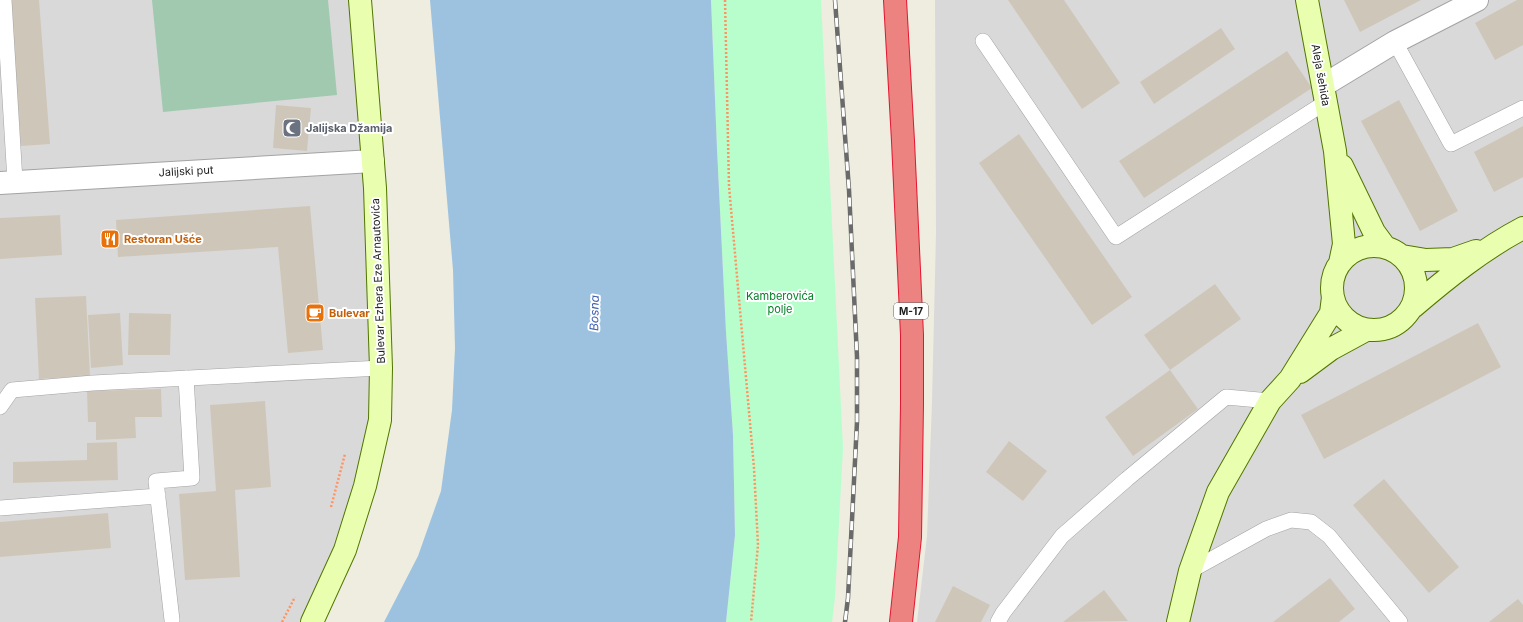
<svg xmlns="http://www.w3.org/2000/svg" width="1523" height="622" viewBox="0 0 1523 622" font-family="Inter,sans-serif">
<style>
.residential{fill:#dad9d9}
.cemetery{fill:#a0c9af}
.park{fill:#b8fecc}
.water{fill:#9dc2e0}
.building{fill:#cec7b9}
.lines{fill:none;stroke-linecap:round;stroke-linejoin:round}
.lane-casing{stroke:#a3a3a3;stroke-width:16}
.street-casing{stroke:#a3a3a3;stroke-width:24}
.secondary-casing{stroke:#507600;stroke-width:24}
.highway-casing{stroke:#e41630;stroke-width:24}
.path{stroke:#ff9361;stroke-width:2.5;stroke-dasharray:2 2;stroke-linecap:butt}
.lane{stroke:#fff;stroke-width:15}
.street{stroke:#fff;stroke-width:22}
.secondary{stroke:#e9feae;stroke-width:22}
.highway{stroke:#ed8381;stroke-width:22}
.rail-casing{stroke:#6a6a6a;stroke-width:4.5}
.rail{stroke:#fff;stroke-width:3;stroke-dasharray:9;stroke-linecap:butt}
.labels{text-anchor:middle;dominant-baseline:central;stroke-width:4;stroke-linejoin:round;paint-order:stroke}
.shield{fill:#fff;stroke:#606060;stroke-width:1}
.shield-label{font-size:10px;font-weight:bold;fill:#1c1c1c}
.street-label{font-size:11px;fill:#1c1c1c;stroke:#fff}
.worship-label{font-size:11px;font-weight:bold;fill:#5b616d;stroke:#fff;text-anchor:start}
.food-label{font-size:11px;font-weight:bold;fill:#c56008;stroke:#fff;text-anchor:start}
.park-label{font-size:11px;fill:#038128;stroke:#fff}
.water-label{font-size:12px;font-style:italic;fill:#4162b2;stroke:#fff}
</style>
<rect width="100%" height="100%" fill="#eeede0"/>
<path class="residential" d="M0 0H360L380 420 312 622H0Z
M935 0H1523V622H917L927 536 932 402 936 233Z"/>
<path class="cemetery" d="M152 0H328L337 95 163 112Z"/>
<path class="park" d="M711 0H821L843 448 835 597 832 622H726L735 535 733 435 726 332 717 149Z"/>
<path class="water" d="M430 0H711L717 149 726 332 733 435 735 535 726 622H384L418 556 441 491 452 410 455 348 453 270Z"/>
<path class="building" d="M10 0H39L50 144 21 146Z
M1008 0H1064L1120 83 1082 109Z
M1344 0H1421L1360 32Z
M1517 0H1523V45L1495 60 1475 23Z
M1221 28 1235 49 1154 104 1140 82Z
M1287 51 1312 88 1144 198 1119 161Z
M1399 100 1458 211 1420 231 1361 121Z
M276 105 311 108 307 151 273 148Z
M1523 126V177L1494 192 1474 152Z
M1019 134 1132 297 1092 325 979 163Z
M310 206 323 350 288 353 278 247 118 257 116 220Z
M60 215 62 255 0 259V218Z
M1215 284 1241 319 1170 370 1144 335Z
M86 296 90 376 39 379 35 298Z
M120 313 123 365 91 368 88 315Z
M129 313 171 314 170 355H128Z
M1478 323 1501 367 1324 459 1301 415Z
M1170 370 1198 409 1133 456 1105 417Z
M161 389 162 417H135L136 438 96 440V422H88L87 391Z
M265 401 271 487 235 490 240 577 185 580 179 494 216 491 210 405Z
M1009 441 1047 471 1023 501 986 472Z
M117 442 118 480 13 483V462L87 460V443Z
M1384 479 1459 567 1429 593 1353 505Z
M108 513 111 548 0 557V522Z
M1330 578 1355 609 1339 622H1273Z
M953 586 990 605 981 622H935Z
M1104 590 1128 621 1063 622Z
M1518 599 1523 605V622H1489Z"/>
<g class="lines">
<g class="lane-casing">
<path id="lane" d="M4 0 15 181
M983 41 1116 237 1326 102
M1395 42 1451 144 1523 108
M0 407 12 390 93 383 381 368
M0 508 158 496
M1190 571 1266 529 1291 520 1311 522 1329 536 1400 622
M172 620 156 481 192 478 186 378
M998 622 1003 613 1062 536 1127 479 1226 397 1270 401"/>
</g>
<g class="street-casing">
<path id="street" d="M1324 85 1395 42 1477 0
M0 183 373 161"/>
</g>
<g class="secondary-casing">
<path id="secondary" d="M1307 0 1335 151 1344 244 1340 263
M1342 166 1374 232 1385 247
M1332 288a42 42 0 1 1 84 0a42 42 0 1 1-84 0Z
M1402 256 1426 260 1453 259 1476 251
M1413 307C1447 278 1483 249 1523 228
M1300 372 1331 349 1366 330
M312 622 345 550 365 486 380 420 381 368 375 188 360 0
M1178 622 1190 571 1218 492 1270 401 1290 379 1331 313 1333 297"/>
</g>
<g class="highway-casing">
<path id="highway" d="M895 0 903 141 912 335V404L910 537 901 622"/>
</g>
<path class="path" d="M725 0 729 186 754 468 758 545 751 622
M331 507 345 454
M282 622 295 597"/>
<use href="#lane" class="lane"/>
<use href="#street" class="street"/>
<use href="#secondary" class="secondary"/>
<use href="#highway" class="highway"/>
<g class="rail-casing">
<path id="rail" d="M835 0 849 190 857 357V422L848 598 845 622"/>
</g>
<use href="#rail" class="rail"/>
</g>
<defs>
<g id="mosque-square" transform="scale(1)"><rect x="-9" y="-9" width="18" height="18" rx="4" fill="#6b7280" stroke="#fff"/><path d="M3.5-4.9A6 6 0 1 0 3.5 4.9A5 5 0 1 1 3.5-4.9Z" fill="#fff"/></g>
<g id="restaurant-square" transform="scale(1)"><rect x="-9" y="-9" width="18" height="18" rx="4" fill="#e8710a" stroke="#fff"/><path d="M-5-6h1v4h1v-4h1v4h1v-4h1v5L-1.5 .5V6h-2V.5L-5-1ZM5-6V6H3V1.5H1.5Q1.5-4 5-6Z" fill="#fff"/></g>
<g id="cafe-square" transform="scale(1)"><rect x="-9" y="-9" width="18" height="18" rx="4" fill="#e8710a" stroke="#fff"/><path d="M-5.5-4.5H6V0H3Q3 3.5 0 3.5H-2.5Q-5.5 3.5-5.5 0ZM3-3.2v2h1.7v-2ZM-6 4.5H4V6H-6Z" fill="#fff"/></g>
</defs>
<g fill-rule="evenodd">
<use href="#mosque-square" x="292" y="128"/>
<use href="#restaurant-square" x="110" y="239"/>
<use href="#cafe-square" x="315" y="313"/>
</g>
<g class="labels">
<rect class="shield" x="894" y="303" width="34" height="16" rx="3"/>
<g class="shield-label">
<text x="911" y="311">M-17</text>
</g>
<g class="street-label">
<text transform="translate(1321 75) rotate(80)">Aleja šehida</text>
<text transform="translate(186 171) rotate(-3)">Jalijski put</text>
<text transform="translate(378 281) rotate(-92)">Bulevar Ezhera Eze Arnautovića</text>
</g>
<g class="worship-label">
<text x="306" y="128">Jalijska Džamija</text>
</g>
<g class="food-label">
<text x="124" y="239">Restoran Ušće</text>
<text x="329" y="313">Bulevar</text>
</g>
<g class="park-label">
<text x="780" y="296">Kamberovića<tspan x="780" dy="13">polje</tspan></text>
</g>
<g class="water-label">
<text transform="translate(594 313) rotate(-89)">Bosna</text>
</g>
</g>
</svg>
